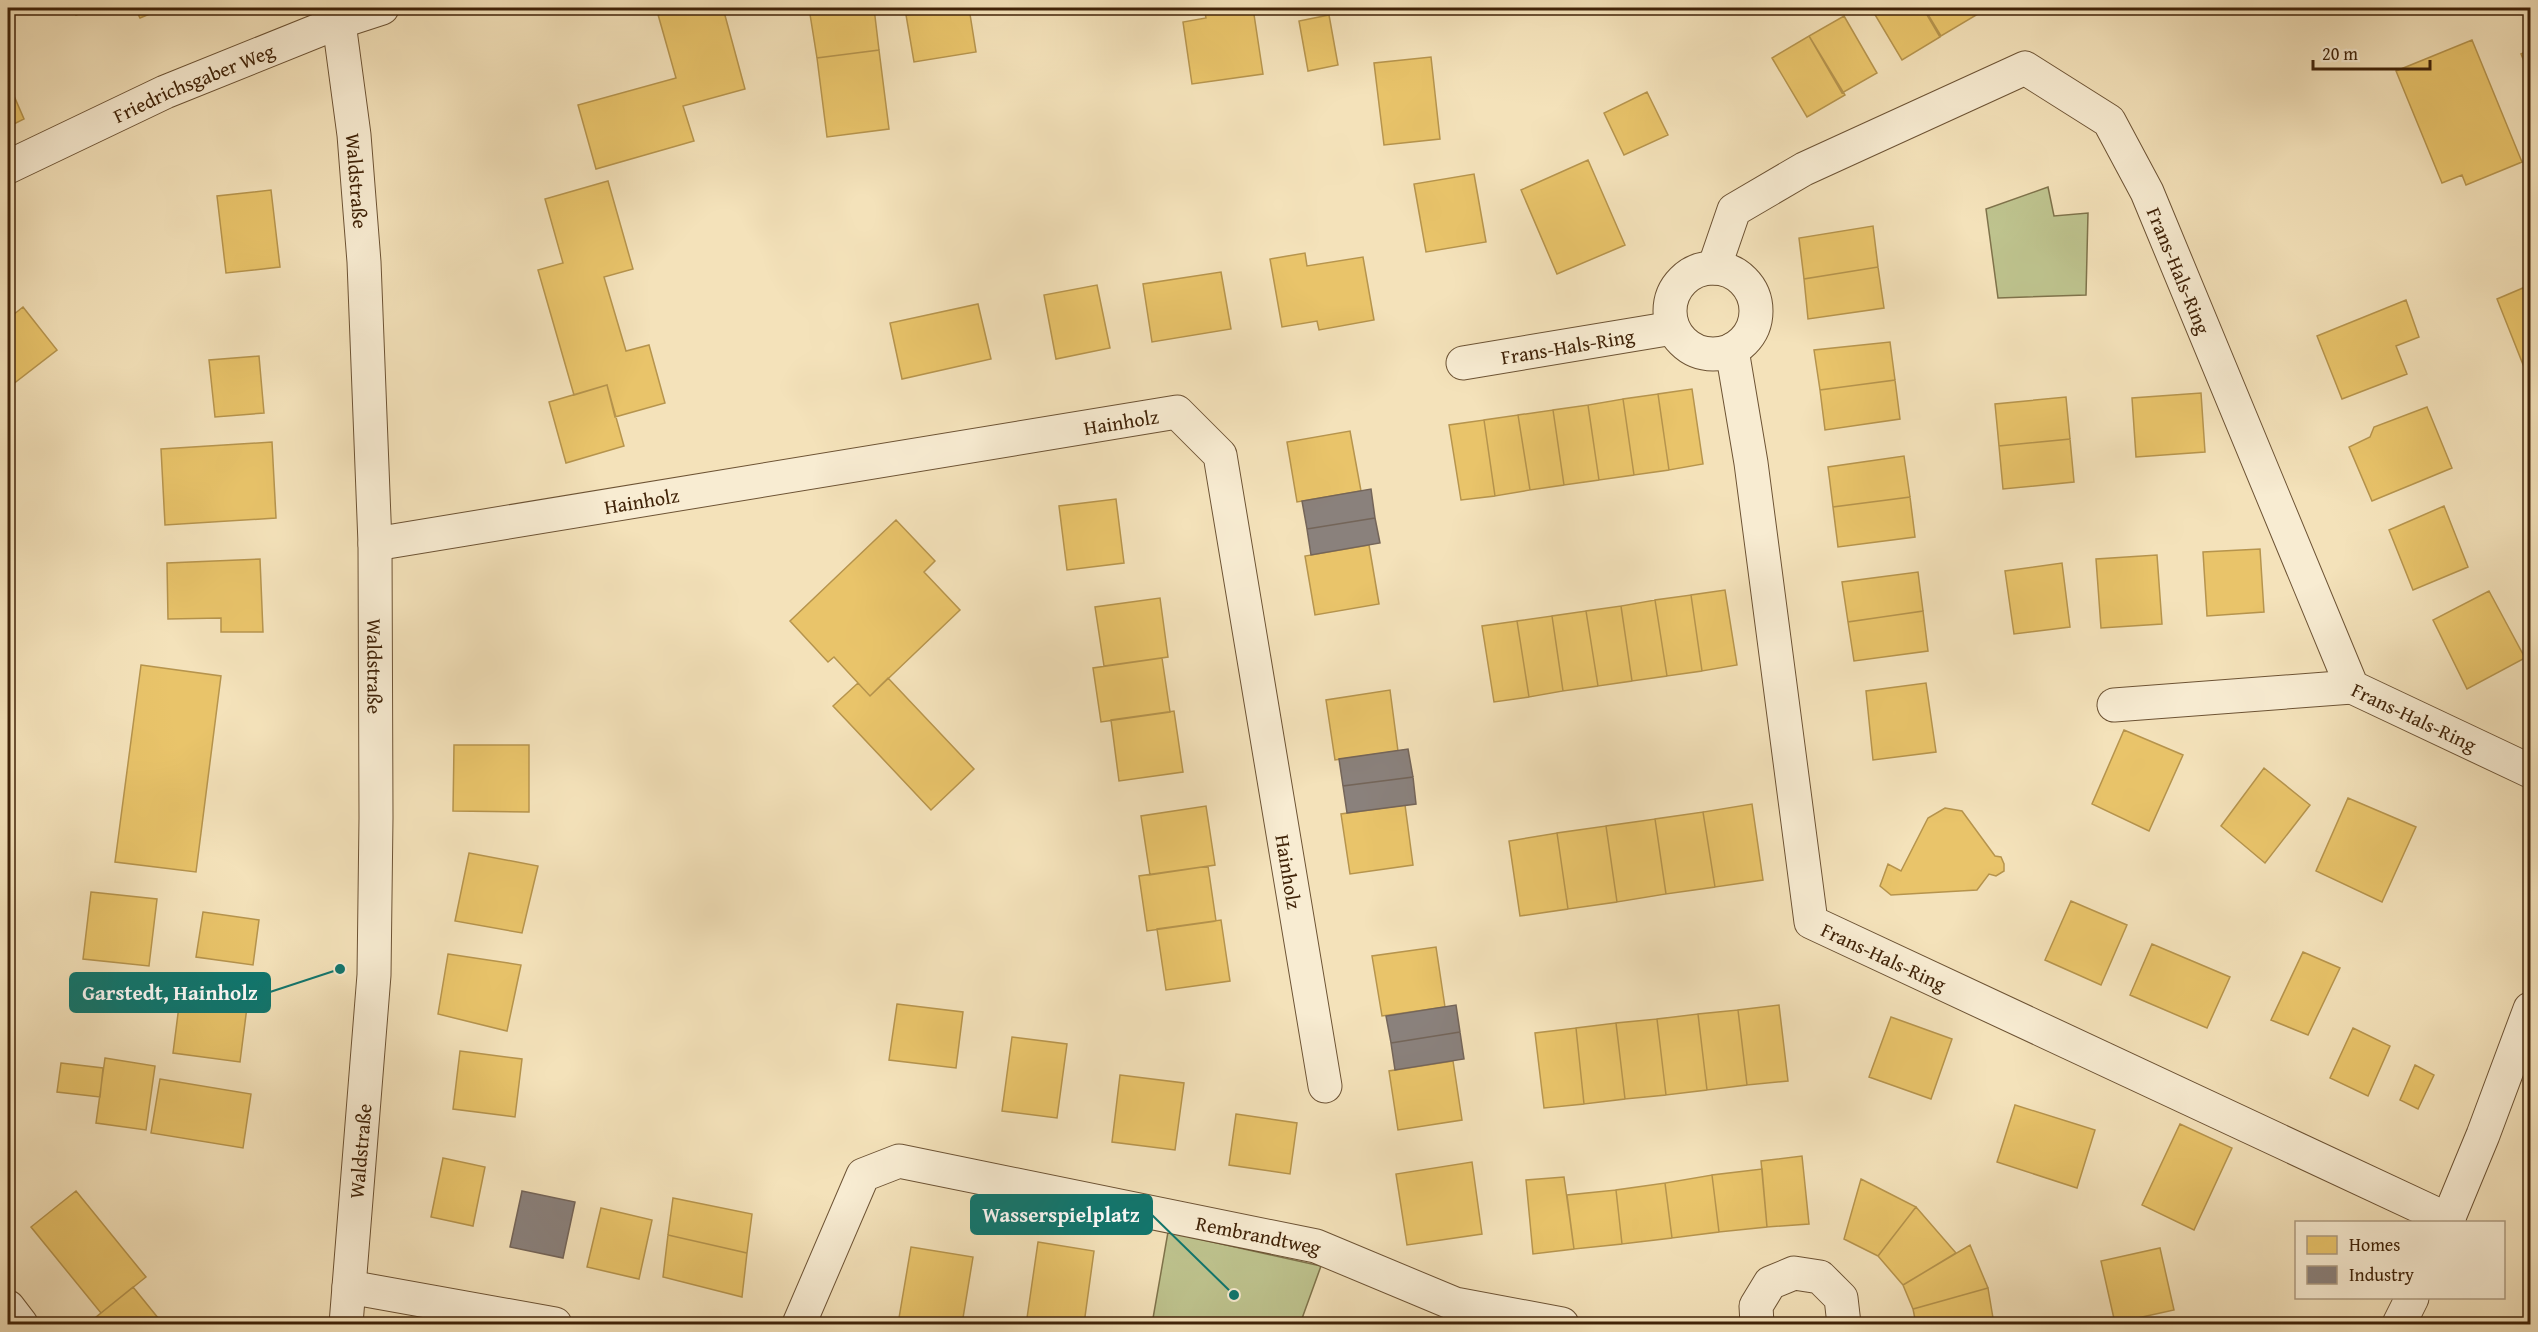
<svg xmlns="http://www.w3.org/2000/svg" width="2538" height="1332" viewBox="0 0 2538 1332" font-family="'Gentium Book Plus',serif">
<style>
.green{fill:#bec38e;stroke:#7f734b;stroke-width:1.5}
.homes{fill:#e9c46a;stroke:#b6944d;stroke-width:1.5}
.industry{fill:#8a817c;stroke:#746559;stroke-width:1.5}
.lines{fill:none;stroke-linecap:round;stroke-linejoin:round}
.minor-casing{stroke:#6d5334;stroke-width:35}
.tertiary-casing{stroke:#6d5334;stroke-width:35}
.minor{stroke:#f8ecd2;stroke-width:33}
.tertiary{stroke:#f8ecd2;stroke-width:33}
.labels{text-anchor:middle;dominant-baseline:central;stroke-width:6;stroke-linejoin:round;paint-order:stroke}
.street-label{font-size:20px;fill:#402308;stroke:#f8ecd2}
.leader{fill:none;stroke:#0f766e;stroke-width:2}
.callout-dot{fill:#0f766e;stroke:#f8ecd2;stroke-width:2}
.callout{fill:#0f766e;stroke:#0f766e;stroke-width:2}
.callout-label{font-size:21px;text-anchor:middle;font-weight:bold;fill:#fff}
</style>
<rect width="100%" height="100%" fill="#f4e2ba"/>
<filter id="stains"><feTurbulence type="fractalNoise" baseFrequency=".00333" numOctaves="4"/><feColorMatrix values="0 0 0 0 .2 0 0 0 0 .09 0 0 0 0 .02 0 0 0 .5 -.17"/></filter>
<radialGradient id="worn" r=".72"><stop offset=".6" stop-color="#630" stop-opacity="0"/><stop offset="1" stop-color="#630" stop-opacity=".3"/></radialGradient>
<path class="green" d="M2048 187 2054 216 2088 213 2086 295 1998 298 1986 209Z
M1168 1232 1321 1266 1300 1324H1152Z"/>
<path class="homes" d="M73 8H94L76 15Z
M135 8H164L140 18Z
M672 8H723L745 89 683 106 694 141 596 169 578 105 676 78 657 11Z
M809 8H874L879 50 817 58Z
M913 8H953L914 14Z
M953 8H969L976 52 914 62 906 15Z
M1204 8H1253L1263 74 1192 84 1183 22 1206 18Z
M1871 8H1923L1940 37 1902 60Z
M1924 8H1975L1978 14 1941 36Z
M1329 15 1338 65 1308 71 1299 21Z
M1844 16 1877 73 1842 93 1809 36Z
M1809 36 1845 95 1807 117 1772 58Z
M2472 40 2522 162 2466 185 2462 175 2442 183 2396 71Z
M879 50 889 129 827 137 817 58Z
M2530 50V76L2521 54Z
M1431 57 1440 139 1384 145 1374 63Z
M8 82 24 119 8 127Z
M1647 92 1668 135 1624 155 1604 113Z
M1588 160 1625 245 1557 274 1521 190Z
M1474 174 1486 242 1426 252 1414 184Z
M608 181 633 269 604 277 626 351 649 345 665 403 615 417 607 385 574 395 538 270 563 263 545 199Z
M271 190 280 267 226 273 217 196Z
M1873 226 1878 267 1804 279 1799 238Z
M1305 253 1307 266 1363 257 1374 320 1319 330 1317 321 1282 327 1270 259Z
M1878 267 1884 308 1808 319 1804 279Z
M1221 272 1231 329 1152 342 1143 284Z
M1097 285 1110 348 1056 359 1044 295Z
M2530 285V365L2524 367 2497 299Z
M2406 300 2419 337 2396 346 2407 374 2342 399 2317 336Z
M978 304 991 359 902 379 890 323Z
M23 307 57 350 8 388V319Z
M1890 342 1895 380 1820 390 1814 350Z
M259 356 264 413 215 417 209 360Z
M1895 380 1900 419 1825 430 1820 390Z
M607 385 624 446 566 463 549 402Z
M1692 389 1703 464 1669 470 1658 394Z
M2201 393 2205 452 2136 457 2132 398Z
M1658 394 1669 470 1634 475 1623 399Z
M2066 397 2070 439 1999 446 1995 404Z
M1623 399 1634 475 1599 480 1588 405Z
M1588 405 1599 480 1564 485 1553 410Z
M2427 407 2452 468 2372 501 2349 447 2370 437 2374 427Z
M1553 410 1564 485 1530 490 1518 415Z
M1518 415 1530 490 1495 496 1484 420Z
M1484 420 1495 496 1461 500 1449 425Z
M1350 431 1361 491 1297 502 1287 442Z
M2070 439 2074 482 2003 489 1999 446Z
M272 442 276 518 165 525 161 449Z
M1904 456 1910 497 1833 507 1828 467Z
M1910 497 1915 537 1838 547 1833 507Z
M1116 499 1124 563 1067 570 1059 506Z
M2444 506 2468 567 2413 590 2389 530Z
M896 520 935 561 924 572 960 610 870 696 834 657 828 662 790 621Z
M1369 545 1379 604 1315 615 1305 556Z
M2260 549 2264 612 2207 616 2203 552Z
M2157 555 2162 624 2101 628 2096 559Z
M260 559 263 632H221V618L168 619 167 563Z
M2062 563 2070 627 2014 634 2005 571Z
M1918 572 1923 611 1848 622 1842 582Z
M1725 590 1737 665 1702 671 1691 595Z
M2489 591 2525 658 2467 689 2433 620Z
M1691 595 1702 671 1667 676 1655 600Z
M1160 598 1168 657 1104 666 1095 607Z
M1655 600 1667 676 1632 681 1621 606Z
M1621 606 1632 681 1598 686 1586 611Z
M1586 611 1598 686 1563 691 1552 616Z
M1923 611 1928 651 1854 661 1848 622Z
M1552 616 1563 691 1529 697 1517 621Z
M1517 621 1529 697 1494 702 1482 626Z
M1162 658 1170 712 1101 722 1093 668Z
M141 665 221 676 196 872 115 862Z
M888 678 974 769 931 810 833 706 858 683 870 696Z
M1926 683 1936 752 1873 760 1866 691Z
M1390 690 1398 751 1335 760 1326 700Z
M1174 711 1183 772 1119 781 1111 720Z
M2124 730 2183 755 2149 831 2092 804Z
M454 745H529V812L453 811Z
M2264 768 2310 805 2265 863 2221 826Z
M2348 798 2416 827 2382 902 2316 871Z
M1752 804 1763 880 1715 887 1703 812Z
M1405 805 1413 865 1350 874 1341 814Z
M1206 806 1215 865 1150 875 1141 816Z
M1945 808 1962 811 1995 856 2001 857 2004 864V871L1996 876 1989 874 1977 890 1891 895 1880 886 1888 864 1901 871 1928 818Z
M1703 812 1715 887 1666 894 1655 819Z
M1655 819 1666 894 1617 902 1606 826Z
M1606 826 1617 902 1568 909 1557 833Z
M1557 833 1568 909 1520 916 1509 841Z
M469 853 538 866 522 933 455 921Z
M1208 866 1216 921 1147 931 1139 876Z
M91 892 157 899 149 966 83 959Z
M2071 901 2127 925 2101 985 2045 960Z
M203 912 259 920 253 965 196 957Z
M1221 920 1230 981 1166 990 1157 929Z
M2152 944 2230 977 2207 1028 2130 995Z
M1436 947 1445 1007 1382 1016 1372 956Z
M2303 952 2340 968 2308 1035 2271 1020Z
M448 954 521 965 507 1031 438 1014Z
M180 998 247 1007 240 1062 173 1053Z
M897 1004 963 1012 956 1068 889 1060Z
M1779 1005 1788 1081 1747 1085 1738 1010Z
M1738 1010 1747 1085 1707 1090 1698 1014Z
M1698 1014 1707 1090 1666 1095 1657 1019Z
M1891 1017 1952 1039 1931 1099 1869 1077Z
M1657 1019 1666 1095 1625 1099 1616 1023Z
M1616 1023 1625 1099 1584 1104 1576 1028Z
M1576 1028 1584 1104 1544 1108 1535 1033Z
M2353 1028 2390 1046 2368 1096 2330 1078Z
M1012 1037 1067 1044 1057 1118 1002 1111Z
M460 1051 522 1059 515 1117 453 1109Z
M105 1058 155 1066 146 1130 96 1123Z
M1453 1061 1462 1120 1398 1130 1389 1071Z
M61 1063 103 1068 100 1097 57 1092Z
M2415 1065 2434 1075 2418 1109 2400 1100Z
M1120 1075 1184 1083 1175 1150 1112 1142Z
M160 1079 251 1094 243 1148 151 1133Z
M2015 1105 2095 1130 2077 1188 1997 1162Z
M1236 1114 1297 1123 1290 1174 1229 1165Z
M2180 1124 2232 1148 2194 1230 2142 1205Z
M1802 1156 1809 1224 1767 1227 1761 1161Z
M443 1158 485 1167 473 1226 431 1217Z
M1472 1162 1482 1234 1407 1245 1396 1174Z
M1762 1169 1767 1227 1719 1232 1712 1175Z
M1712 1175 1719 1232 1672 1238 1665 1183Z
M1564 1177 1574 1249 1533 1254 1526 1180Z
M1861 1179 1916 1207 1878 1256 1844 1239Z
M1665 1183 1672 1238 1622 1244 1616 1190Z
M1616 1190 1622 1244 1574 1249 1567 1195Z
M76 1191 146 1277 101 1313 31 1227Z
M673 1198 752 1214 747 1253 668 1235Z
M1916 1207 1956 1253 1903 1285 1878 1256Z
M601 1208 652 1220 639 1279 587 1267Z
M668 1235 747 1253 742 1297 663 1277Z
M1038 1242 1094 1251 1084 1324 1027 1318Z
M1970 1245 1988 1288 1913 1309 1903 1285Z
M911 1247 973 1257 962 1324H898Z
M2160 1248 2174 1310 2115 1323 2101 1261Z
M133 1287 163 1324H93L90 1322Z
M1988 1288 1994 1324H1916L1913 1309Z"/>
<path class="industry" d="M1371 489 1375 518 1307 529 1302 501Z
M1375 518 1380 543 1311 555 1307 529Z
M1408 749 1413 777 1343 786 1339 759Z
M1413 777 1416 804 1347 813 1343 786Z
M1456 1005 1460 1032 1391 1043 1386 1016Z
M1460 1032 1464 1059 1395 1070 1391 1043Z
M522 1191 575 1202 563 1258 510 1247Z"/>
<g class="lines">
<g class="minor-casing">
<g id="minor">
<path id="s1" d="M8 167 165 92 339 22 382 8"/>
<path id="s2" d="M1714 268 1734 210 1804 169 2025 68 2109 121 2147 192 2352 687 2530 771"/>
<circle cx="1713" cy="311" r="43"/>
<path id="s3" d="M1732 350 1751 463 1811 922 2449 1220"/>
<path id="s4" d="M1463 363 1673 328"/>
<path id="s5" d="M375 544 1177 412 1220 455 1325 1086"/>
<path d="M2114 705 2352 687"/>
<path d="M2447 1222 2483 1135 2530 1009"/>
<path d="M349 1287 555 1324"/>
<path d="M8 1307 21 1324"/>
<path id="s6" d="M799 1324 863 1175 899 1161 1316 1246 1455 1304 1562 1324"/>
<path d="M1757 1324 1756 1306 1770 1283 1794 1273 1820 1277 1841 1298 1844 1324"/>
<path d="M2399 1324 2412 1298"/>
</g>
</g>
<g class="tertiary-casing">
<g id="tertiary">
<path id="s7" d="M337 8 354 135 364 262 375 544 376 818 374 975 346 1324"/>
</g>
</g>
<use href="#minor" class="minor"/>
<use href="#tertiary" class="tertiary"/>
</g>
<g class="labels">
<g class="street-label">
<text stroke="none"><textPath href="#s1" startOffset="204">Friedrichsgaber Weg</textPath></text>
<text stroke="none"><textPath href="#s7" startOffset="174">Waldstraße</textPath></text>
<text stroke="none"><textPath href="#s2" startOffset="650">Frans-Hals-Ring</textPath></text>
<text stroke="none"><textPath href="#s4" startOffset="106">Frans-Hals-Ring</textPath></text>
<text stroke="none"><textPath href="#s5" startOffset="756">Hainholz</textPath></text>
<text stroke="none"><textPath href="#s5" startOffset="270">Hainholz</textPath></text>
<text stroke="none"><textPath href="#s7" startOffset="660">Waldstraße</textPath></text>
<text stroke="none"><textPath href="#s2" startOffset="1170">Frans-Hals-Ring</textPath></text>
<text stroke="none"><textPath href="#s5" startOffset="1296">Hainholz</textPath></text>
<text stroke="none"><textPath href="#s3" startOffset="658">Frans-Hals-Ring</textPath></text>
<text transform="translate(360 1151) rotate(-85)">Waldstraße</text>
<text stroke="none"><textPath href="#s6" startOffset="568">Rembrandtweg</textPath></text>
</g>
</g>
<path class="leader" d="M340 969L270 992M1234 1295L1152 1215"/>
<g class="callout-dot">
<circle cx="340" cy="969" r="6"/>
<circle cx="1234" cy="1295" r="6"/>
</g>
<g class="callout">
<rect x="70" y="973" width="200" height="39" rx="6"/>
<rect x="971" y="1195" width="181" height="39" rx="6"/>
</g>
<g class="callout-label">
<text x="170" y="1000">Garstedt, Hainholz</text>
<text x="1061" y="1222">Wasserspielplatz</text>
</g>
<rect width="2538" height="1332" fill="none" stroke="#f4e2ba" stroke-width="30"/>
<rect x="9" y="9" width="2520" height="1314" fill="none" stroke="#402308" stroke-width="3"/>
<rect x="15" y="15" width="2508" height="1302" fill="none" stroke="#402308" stroke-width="1.5"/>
<rect x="2295" y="1221" width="210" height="78" fill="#f8ecd2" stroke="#ae9c81" stroke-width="1.5"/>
<rect x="2307" y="1236" width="30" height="18" fill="#e9c46a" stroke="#ae9c81" stroke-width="1.5"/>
<text x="2349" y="1251" font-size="18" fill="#402308">Homes</text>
<rect x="2307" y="1266" width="30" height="18" fill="#8a817c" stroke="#ae9c81" stroke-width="1.5"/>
<text x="2349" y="1281" font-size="18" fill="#402308">Industry</text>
<path d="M2313 60v9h117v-9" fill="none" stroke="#402308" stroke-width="3"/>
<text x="2322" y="60" font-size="18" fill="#402308" stroke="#f8ecd2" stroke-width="4.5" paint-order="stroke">20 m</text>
<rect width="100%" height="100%" filter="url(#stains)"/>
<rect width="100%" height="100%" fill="url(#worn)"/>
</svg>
